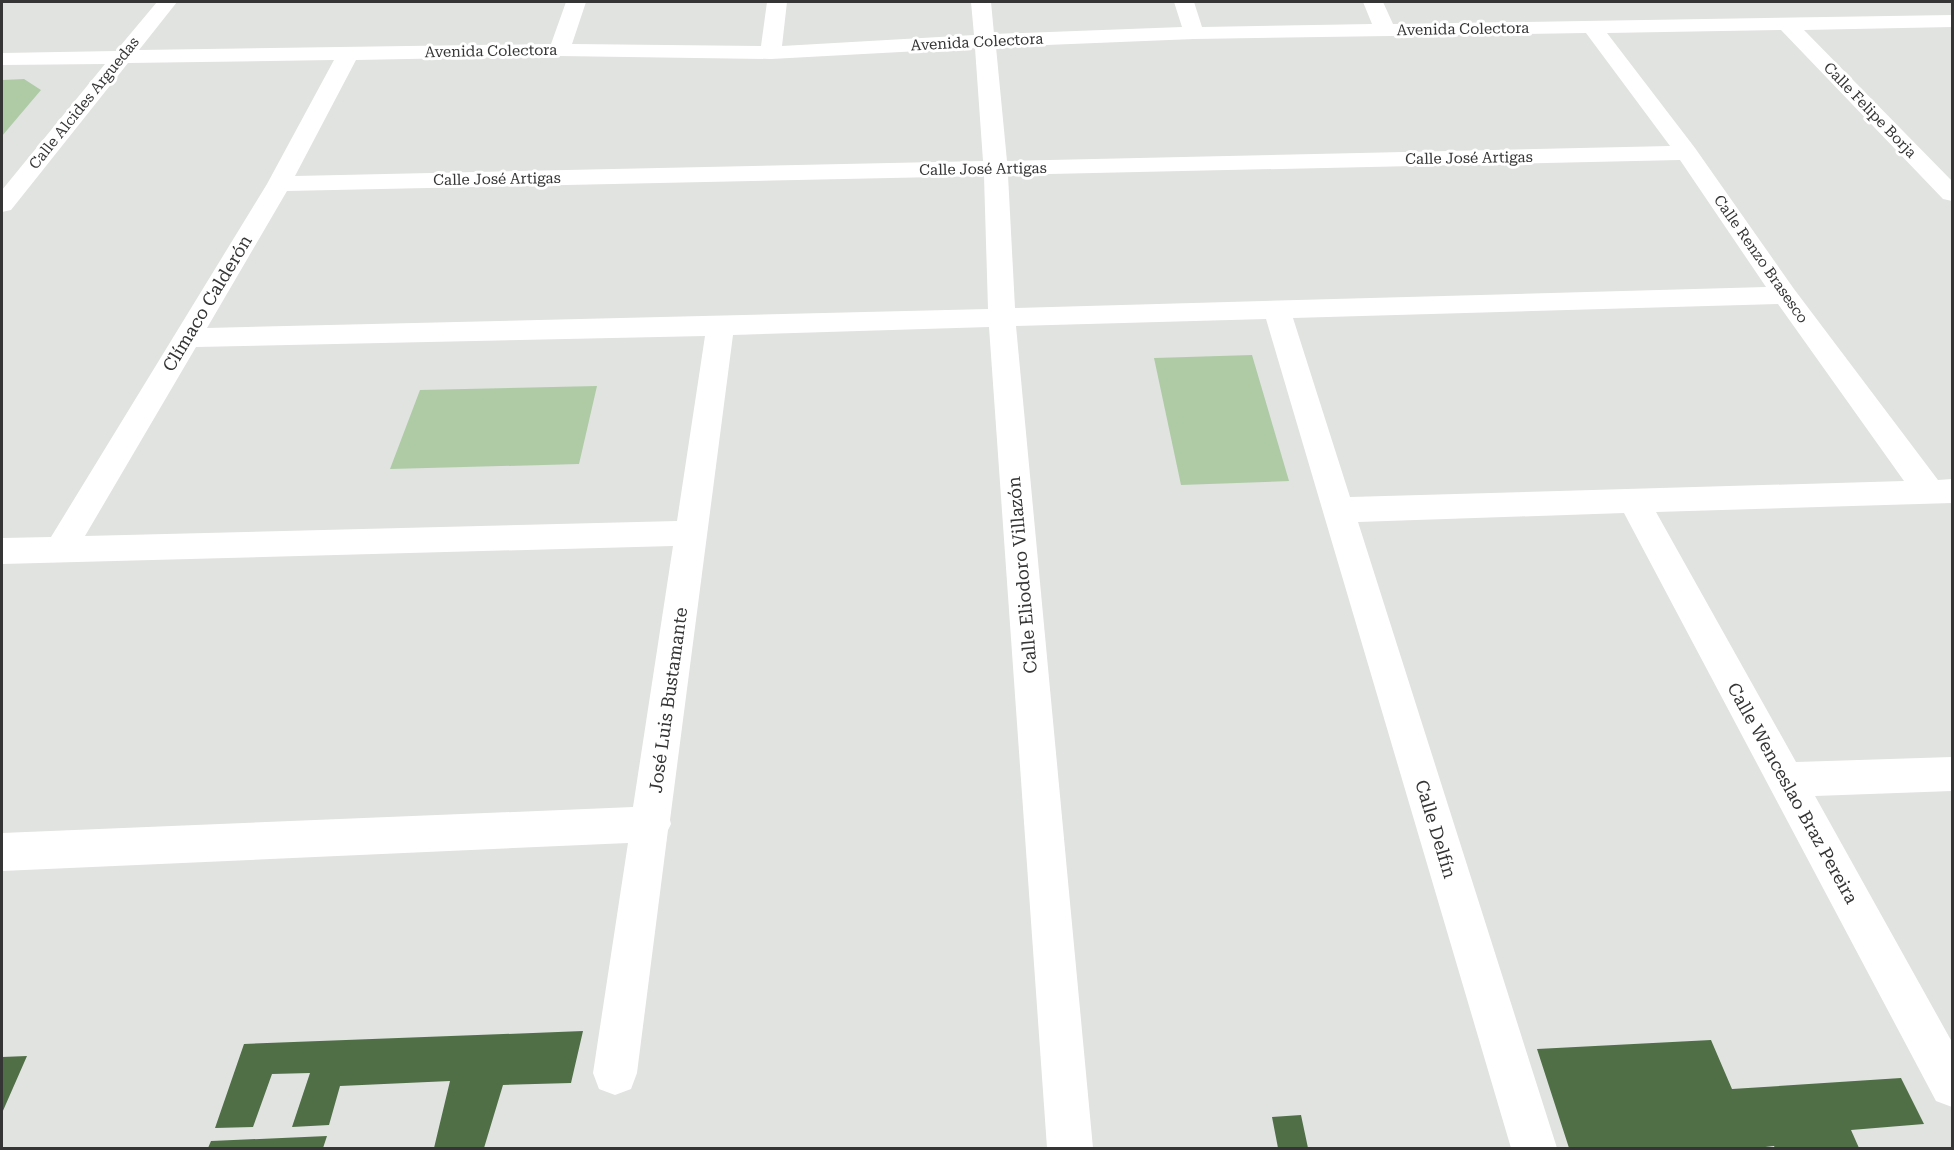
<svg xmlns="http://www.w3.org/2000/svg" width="1954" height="1150" viewBox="0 0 1954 1150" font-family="'Roboto Serif',serif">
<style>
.green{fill:#aecba6}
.building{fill:#506f47}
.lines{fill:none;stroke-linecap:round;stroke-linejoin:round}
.minor{fill:#fff;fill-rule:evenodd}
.labels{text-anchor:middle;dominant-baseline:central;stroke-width:6;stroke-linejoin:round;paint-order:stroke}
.far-street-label{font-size:15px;fill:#343534;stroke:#fff}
.street-label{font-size:18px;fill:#343534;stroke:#fff}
</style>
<rect width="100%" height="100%" fill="#e1e3e0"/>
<path class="green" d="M24 79 41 90 2 136V80Z
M1252 355 1289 481 1181 485 1154 358Z
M597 386 579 464 390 469 420 390Z"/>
<path class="building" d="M583 1031 571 1083 503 1085 484 1148H434L450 1081 340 1086 329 1125 292 1127 310 1073 272 1074 253 1127 215 1128 244 1044Z
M1711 1040 1732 1089 1901 1078 1924 1124 1851 1130 1859 1148H1775L1774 1146 1757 1148H1569L1537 1049Z
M27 1056 2 1113V1057Z
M1301 1115 1308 1148H1278L1272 1117Z
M327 1136 323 1148H208L211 1141Z"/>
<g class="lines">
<path class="minor" d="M157 2H177L139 50 551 44 566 2H586L572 44 761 46 767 2H787L782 46 974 35 971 2H991L994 34 1182 27 1174 2H1194L1202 27 1372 24 1363 2H1383L1393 24 1952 15V27L1804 30 1952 181V201L1943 199 1781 30 1607 33 1695 148 1794 289 1938 480 1952 479V503L1656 512 1796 762 1952 757V791L1815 796 1952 1042V1107L1936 1101 1624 513 1358 522 1557 1148H1511L1266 319 1016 326 1093 1148H1047L989 327 733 335 670 820 671 824 668 830 637 1073 631 1089 615 1095 599 1089 593 1073 628 843 2 871V833L633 807 673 546 2 564V538L51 537 267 184 334 60 128 63 11 210 2 212V190L105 64 2 65V53L116 51ZM1586 33 1670 146 1007 161 996 47 1194 39ZM975 48 983 161 295 176 356 60 559 56 771 59ZM1680 160 1766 287 1015 308 1008 175ZM984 176 988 309 207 328 287 191ZM1778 304 1904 481 1350 497 1293 318ZM705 336 677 521 85 536 196 347Z"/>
</g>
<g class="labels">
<g class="far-street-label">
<text transform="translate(1463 29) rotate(-1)">Avenida Colectora</text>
<text transform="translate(977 42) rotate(-3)">Avenida Colectora</text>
<text transform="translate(491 51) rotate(-1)">Avenida Colectora</text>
<text transform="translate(84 103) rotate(-51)">Calle Alcides Arguedas</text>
<text transform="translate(1870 110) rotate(46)">Calle Felipe Borja</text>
<text transform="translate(1469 158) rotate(-1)">Calle José Artigas</text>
<text transform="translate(983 169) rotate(-1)">Calle José Artigas</text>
<text transform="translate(497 179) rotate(-1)">Calle José Artigas</text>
<text transform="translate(1761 259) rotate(55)">Calle Renzo Brasesco</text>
</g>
<g class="street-label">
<text transform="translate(207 303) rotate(-59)">Clímaco Calderón</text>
<text transform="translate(1022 575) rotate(-95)">Calle Eliodoro Villazón</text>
<text transform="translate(668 700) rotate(-82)">José Luis Bustamante</text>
<text transform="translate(1793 793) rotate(61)">Calle Wenceslao Braz Pereira</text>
<text transform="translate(1436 829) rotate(73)">Calle Delfín</text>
</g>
</g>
<rect width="1954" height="1150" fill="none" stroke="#343534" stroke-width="6"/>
</svg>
